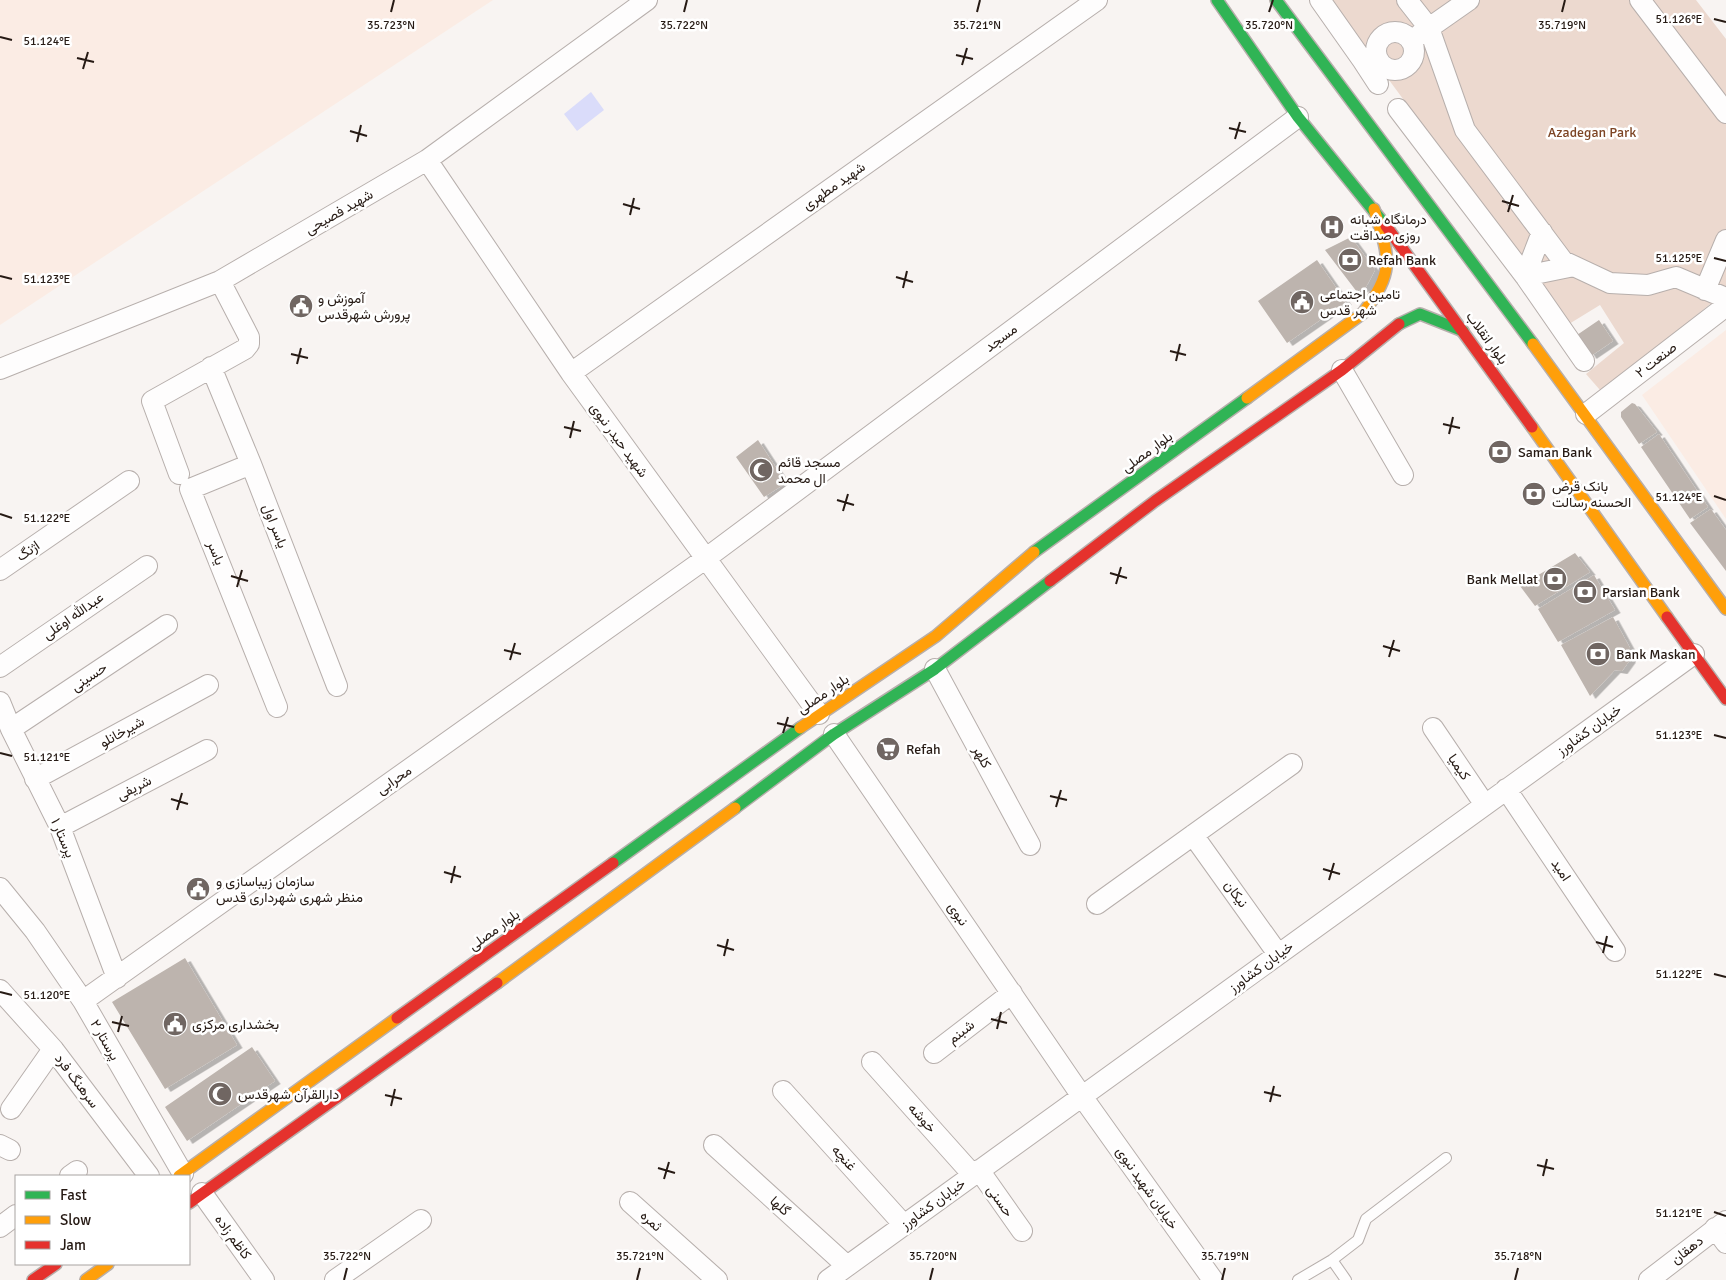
<svg xmlns="http://www.w3.org/2000/svg" width="1726" height="1280" viewBox="0 0 1726 1280" font-family="Signika,Vazirmatn,sans-serif">
<style>
.built{fill:#fbece4}
.green{fill:#ecd9cf}
.water{fill:#dadcfa}
.building{fill:#bdb4ae;filter:url(#shadow)}
.lines{fill:none;stroke-linecap:round;stroke-linejoin:round}
.lane-casing{stroke:#b7afac;stroke-width:12}
.street-casing{stroke:#b7afac;stroke-width:22}
.fast-casing{stroke:#b7afac;stroke-width:14}
.slow-casing{stroke:#b7afac;stroke-width:14}
.jam-casing{stroke:#b7afac;stroke-width:14}
.lane{stroke:#fefdfd;stroke-width:10}
.street{stroke:#fefdfd;stroke-width:20}
.fast{stroke:#30b455;stroke-width:11}
.slow{stroke:#ff9f0a;stroke-width:11}
.jam{stroke:#e5322d;stroke-width:11}
.ticks{fill:none;stroke:#261a14;stroke-width:2}
.labels{text-anchor:middle;dominant-baseline:central;stroke-width:5;stroke-linejoin:round;paint-order:stroke}
.park-label{font-size:14px;fill:#7d4525;stroke:#fff}
.street-label{font-size:14px;fill:#261a14;stroke:#fff}
.poi-label{font-size:14px;fill:#261a14;stroke:#fff;text-anchor:start}
.ticks-label{font-size:12px;text-anchor:middle;fill:#261a14;stroke:#fff;stroke-width:5;stroke-linejoin:round;paint-order:stroke}
</style>
<defs>
<filter id="shadow"><feDropShadow dx="5.5" dy="3" stdDeviation="0" flood-color="#0004"/></filter>
</defs>
<rect width="100%" height="100%" fill="#f8f4f2"/>
<path class="built" d="M0 0H493L0 325Z
M1726 330V519L1642 395Z"/>
<path class="green" d="M1330 0H1696L1726 39V291L1627 372 1600 390 1586 374 1624 343 1600 305 1569 324Z"/>
<path class="water" d="M591 92 604 110 577 131 564 114Z"/>
<path class="building" d="M1351 237 1375 270 1366 287 1357 292 1325 250Z
M1317 260 1346 302 1287 343 1258 301Z
M1599 320 1613 341 1591 356 1577 335Z
M1632 403 1635 404 1657 432 1639 444 1621 417V412Z
M1659 434 1708 507 1690 519 1641 447Z
M758 440 786 483 764 497 736 457Z
M1711 509 1726 530V571L1690 523Z
M1575 553 1590 572 1535 606 1520 586Z
M1594 575 1615 610 1558 642 1538 609Z
M1613 617 1630 648V660L1622 671 1615 670 1590 696 1561 645Z
M185 958 237 1045 165 1089 112 1002Z
M252 1047 275 1081 187 1141 165 1107Z"/>
<g class="lines">
<g class="lane-casing">
<path id="lane" d="M1332 1260 1346 1280
M1298 1280 1332 1260 1358 1240 1366 1219 1446 1158"/>
</g>
<g class="street-casing">
<path id="street" d="M1320 0 1363 61
M1407 0 1429 28 1465 130 1563 261 1610 283 1648 285 1676 277 1726 298
M1640 0 1726 113
M1376 51a19 19 0 1 1 38 0a19 19 0 1 1-38 0Z
M1419 35 1469 0
M1372 56 1363 61 1378 84
M1398 109 1525 276 1584 361
M427 160 571 373 819 714
M1525 276 1574 266
M1525 276 1542 232
M1705 290 1726 240
M211 367 251 464 337 686
M0 369 220 281 427 160 647 0
M1342 370 1403 475
M571 373 1097 0
M1586 414 1726 306
M251 464 190 489 277 707
M179 474 152 401 245 349 249 344V337L220 281
M0 570 129 481
M0 667 147 566
M935 669 1030 845
M0 702 11 729 60 827 117 978
M1433 728 1485 805
M11 729 167 625
M834 734 1081 1095 1213 1280
M35 779 208 685
M1506 789 1615 951
M60 827 207 750
M1193 835 1278 954
M0 888 35 931 83 1001 183 1174
M1097 904 1292 764
M0 990 53 1049 149 1176
M83 1001 705 559 1298 117
M934 1053 1012 993
M872 1062 973 1175
M783 1091 904 1225
M11 1109 53 1049
M0 1145 10 1150
M714 1145 847 1266
M979 1170 1022 1231
M70 1176 77 1171
M202 1193 264 1280
M630 1202 717 1280
M0 1227 16 1215
M1715 1228 1726 1243
M335 1280 421 1220
M828 1280 1694 654
M1649 1280 1726 1221"/>
</g>
<g class="fast-casing">
<path id="fast" d="M1217 0 1298 117 1386 226
M1276 0 1533 344
M1399 324 1420 314 1463 331
M1034 552 1247 398
M735 808 834 734 935 669 1050 581
M613 863 800 728"/>
</g>
<g class="slow-casing">
<path id="slow" d="M1533 344 1726 609
M1247 398 1363 313C1396 270 1389 257 1374 209
M1532 427 1667 617
M800 728 936 636 1034 552
M497 983 735 808
M179 1176 397 1018
M86 1280 108 1264"/>
</g>
<g class="jam-casing">
<path id="jam" d="M1386 226 1532 427
M1050 581 1155 501 1342 370 1399 324
M1667 617 1726 699
M397 1018 613 863
M189 1203 497 983
M33 1280 56 1264"/>
</g>
<use href="#lane" class="lane"/>
<use href="#street" class="street"/>
<use href="#fast" class="fast"/>
<use href="#slow" class="slow"/>
<use href="#jam" class="jam"/>
</g>
<path class="ticks" d="M391 12 394 0M684 12 687 0M977 12 980 0M1269 12 1273 0M1562 12 1565 0M1714 19 1726 22M0 37 12 40M956 55 973 59M77 58 94 62M962 65 967 48M83 69 88 52M1229 128 1246 132M350 131 367 136M1235 139 1240 122M357 142 361 125M1502 201 1519 206M623 204 640 209M1508 212 1513 195M630 215 634 198M1714 258 1726 261M0 276 12 279M896 277 913 282M903 288 907 271M1170 351 1186 355M291 354 308 358M1176 361 1180 344M297 364 301 348M1443 424 1460 428M564 427 581 431M1449 434 1453 417M570 438 574 421M1714 496 1726 500M837 500 854 505M843 511 848 494M0 514 12 518M1110 573 1127 578M231 576 248 581M1116 584 1121 567M237 587 242 570M1383 646 1400 651M504 650 521 654M1389 657 1394 640M510 660 515 643M777 723 794 727M783 733 788 717M1714 735 1726 738M0 753 12 756M1050 796 1067 800M171 799 188 804M1056 807 1061 790M177 810 182 793M1323 869 1340 874M444 872 461 877M1329 880 1334 863M451 883 455 866M1596 942 1613 947M717 945 734 950M1603 953 1607 936M724 956 728 939M1714 974 1726 977M0 992 12 995M991 1019 1007 1023M112 1022 129 1026M997 1029 1001 1012M118 1032 122 1016M1264 1092 1281 1096M385 1095 402 1099M1270 1102 1274 1086M391 1106 395 1089M1537 1165 1554 1169M658 1168 675 1173M1543 1176 1547 1159M664 1179 669 1162M1714 1212 1726 1216M344 1280 347 1268M637 1280 640 1268M930 1280 933 1268M1222 1280 1225 1268M1515 1280 1518 1268"/>
<defs>
<g id="hospital-disc" transform="scale(1.25)"><circle r="9.5" fill="#706662" stroke="#fff"/><path d="M-5-5h3v3.5h4V-5h3V5h-3V1.5h-4V5h-3Z" fill="#fff"/></g>
<g id="bank-disc" transform="scale(1.25)"><circle r="9.5" fill="#706662" stroke="#fff"/><path d="M-6-4H6V4H-6ZM0-2.3a2.3 2.3 0 1 0 0 4.6a2.3 2.3 0 1 0 0-4.6Z" fill="#fff"/></g>
<g id="civic-disc" transform="scale(1.25)"><circle r="9.5" fill="#706662" stroke="#fff"/><path d="M-.6-6.5H3V-4.5H.6V-3L4-1V1h2V6H-6V1h2V-1L-.6-3ZM-1.2 2.5V6h2.4V2.5Z" fill="#fff"/></g>
<g id="mosque-disc" transform="scale(1.25)"><circle r="9.5" fill="#706662" stroke="#fff"/><path d="M3.5-4.9A6 6 0 1 0 3.5 4.9A5 5 0 1 1 3.5-4.9Z" fill="#fff"/></g>
<g id="supermarket-disc" transform="scale(1.25)"><circle r="9.5" fill="#706662" stroke="#fff"/><path d="M-6-5.5h2.5l.6 2H6L4.5 2H-2.5L-4.4-4H-6ZM-1.5 3.2a1.3 1.3 0 1 0 .1 0ZM3 3.2a1.3 1.3 0 1 0 .1 0Z" fill="#fff"/></g>
</defs>
<g fill-rule="evenodd">
<use href="#hospital-disc" x="1332" y="227"/>
<use href="#bank-disc" x="1350" y="260"/>
<use href="#civic-disc" x="1302" y="302"/>
<use href="#civic-disc" x="301" y="306"/>
<use href="#bank-disc" x="1500" y="452"/>
<use href="#mosque-disc" x="761" y="470"/>
<use href="#bank-disc" x="1534" y="494"/>
<use href="#bank-disc" x="1555" y="579"/>
<use href="#bank-disc" x="1585" y="592"/>
<use href="#bank-disc" x="1598" y="654"/>
<use href="#supermarket-disc" x="888" y="749"/>
<use href="#civic-disc" x="198" y="889"/>
<use href="#civic-disc" x="175" y="1024"/>
<use href="#mosque-disc" x="220" y="1094"/>
</g>
<g class="labels">
<g class="park-label">
<text x="1592" y="132">Azadegan Park</text>
</g>
<g class="street-label">
<text transform="translate(834 186) rotate(-35)">شهید مطهری</text>
<text transform="translate(339 212) rotate(-30)">شهید فصیحی</text>
<text transform="translate(1001 338) rotate(-37)">مسجد</text>
<text transform="translate(1487 338) rotate(54)">بلوار انقلاب</text>
<text transform="translate(1656 360) rotate(-38)">صنعت ۲</text>
<text transform="translate(619 440) rotate(54)">شهید حیدر نبوی</text>
<text transform="translate(1147 452) rotate(-36)">بلوار مصلی</text>
<text transform="translate(275 526) rotate(69)">یاسر اول</text>
<text transform="translate(28 551) rotate(-35)">اژنگ</text>
<text transform="translate(216 553) rotate(68)">یاسر</text>
<text transform="translate(73 616) rotate(-35)">عبدالله اوغلی</text>
<text transform="translate(89 677) rotate(-34)">حسینی</text>
<text transform="translate(823 694) rotate(-34)">بلوار مصلی</text>
<text transform="translate(1589 730) rotate(-36)">خیابان کشاورز</text>
<text transform="translate(122 732) rotate(-29)">شیرخانلو</text>
<text transform="translate(982 757) rotate(62)">کلهر</text>
<text transform="translate(1459 767) rotate(56)">کیمیا</text>
<text transform="translate(394 780) rotate(-35)">محرابی</text>
<text transform="translate(134 788) rotate(-28)">شریفی</text>
<text transform="translate(63 838) rotate(67)">پرستار ۱</text>
<text transform="translate(1561 870) rotate(56)">امید</text>
<text transform="translate(1236 894) rotate(54)">نیکان</text>
<text transform="translate(958 914) rotate(56)">نبوی</text>
<text transform="translate(494 930) rotate(-36)">بلوار مصلی</text>
<text transform="translate(1261 967) rotate(-36)">خیابان کشاورز</text>
<text transform="translate(961 1032) rotate(-38)">شبنم</text>
<text transform="translate(105 1040) rotate(60)">پرستار ۲</text>
<text transform="translate(77 1081) rotate(53)">سرهنگ فرد</text>
<text transform="translate(922 1118) rotate(48)">خوشه</text>
<text transform="translate(844 1158) rotate(48)">غنچه</text>
<text transform="translate(1147 1188) rotate(55)">خیابان شهید نبوی</text>
<text transform="translate(1000 1201) rotate(55)">حسنی</text>
<text transform="translate(933 1204) rotate(-36)">خیابان کشاورز</text>
<text transform="translate(780 1206) rotate(42)">گلها</text>
<text transform="translate(651 1221) rotate(42)">ثمره</text>
<text transform="translate(233 1237) rotate(54)">کاظم زاده</text>
<text transform="translate(1687 1250) rotate(-38)">دهقان</text>
</g>
<g class="poi-label">
<text x="1350" y="219">درمانگاه شبانه<tspan x="1350" dy="16">روزی صداقت</tspan></text>
<text x="1368" y="260">Refah Bank</text>
<text x="1320" y="294">تامین اجتماعی<tspan x="1320" dy="16">شهر قدس</tspan></text>
<text x="318" y="298">آموزش و<tspan x="318" dy="16">پرورش شهرقدس</tspan></text>
<text x="1518" y="452">Saman Bank</text>
<text x="778" y="462">مسجد قائم<tspan x="778" dy="16">ال محمد</tspan></text>
<text x="1552" y="486">بانک قرض<tspan x="1552" dy="16">الحسنه رسالت</tspan></text>
<text x="1538" y="579" text-anchor="end">Bank Mellat</text>
<text x="1602" y="592">Parsian Bank</text>
<text x="1616" y="654">Bank Maskan</text>
<text x="906" y="749">Refah</text>
<text x="216" y="881">سازمان زیباسازی و<tspan x="216" dy="16">منظر شهری شهرداری قدس</tspan></text>
<text x="192" y="1024">بخشداری مرکزی</text>
<text x="238" y="1094">دارالقرآن شهرقدس</text>
</g>
</g>
<g class="ticks-label">
<text x="1679" y="23">51.126°E</text>
<text x="391" y="29">35.723°N</text>
<text x="684" y="29">35.722°N</text>
<text x="977" y="29">35.721°N</text>
<text x="1269" y="29">35.720°N</text>
<text x="1562" y="29">35.719°N</text>
<text x="47" y="45">51.124°E</text>
<text x="1679" y="262">51.125°E</text>
<text x="47" y="283">51.123°E</text>
<text x="1679" y="501">51.124°E</text>
<text x="47" y="522">51.122°E</text>
<text x="1679" y="739">51.123°E</text>
<text x="47" y="761">51.121°E</text>
<text x="1679" y="978">51.122°E</text>
<text x="47" y="999">51.120°E</text>
<text x="1679" y="1217">51.121°E</text>
<text x="347" y="1260">35.722°N</text>
<text x="640" y="1260">35.721°N</text>
<text x="933" y="1260">35.720°N</text>
<text x="1225" y="1260">35.719°N</text>
<text x="1518" y="1260">35.718°N</text>
</g>
<rect x="15" y="1175" width="175" height="90" fill="#ffffff" stroke="#a8a3a1"/>
<rect x="25" y="1191" width="25" height="8" fill="#30b455" stroke="#a8a3a1"/>
<text x="60" y="1200" font-size="15" fill="#261a14">Fast</text>
<rect x="25" y="1216" width="25" height="8" fill="#ff9f0a" stroke="#a8a3a1"/>
<text x="60" y="1225" font-size="15" fill="#261a14">Slow</text>
<rect x="25" y="1241" width="25" height="8" fill="#e5322d" stroke="#a8a3a1"/>
<text x="60" y="1250" font-size="15" fill="#261a14">Jam</text>
</svg>
